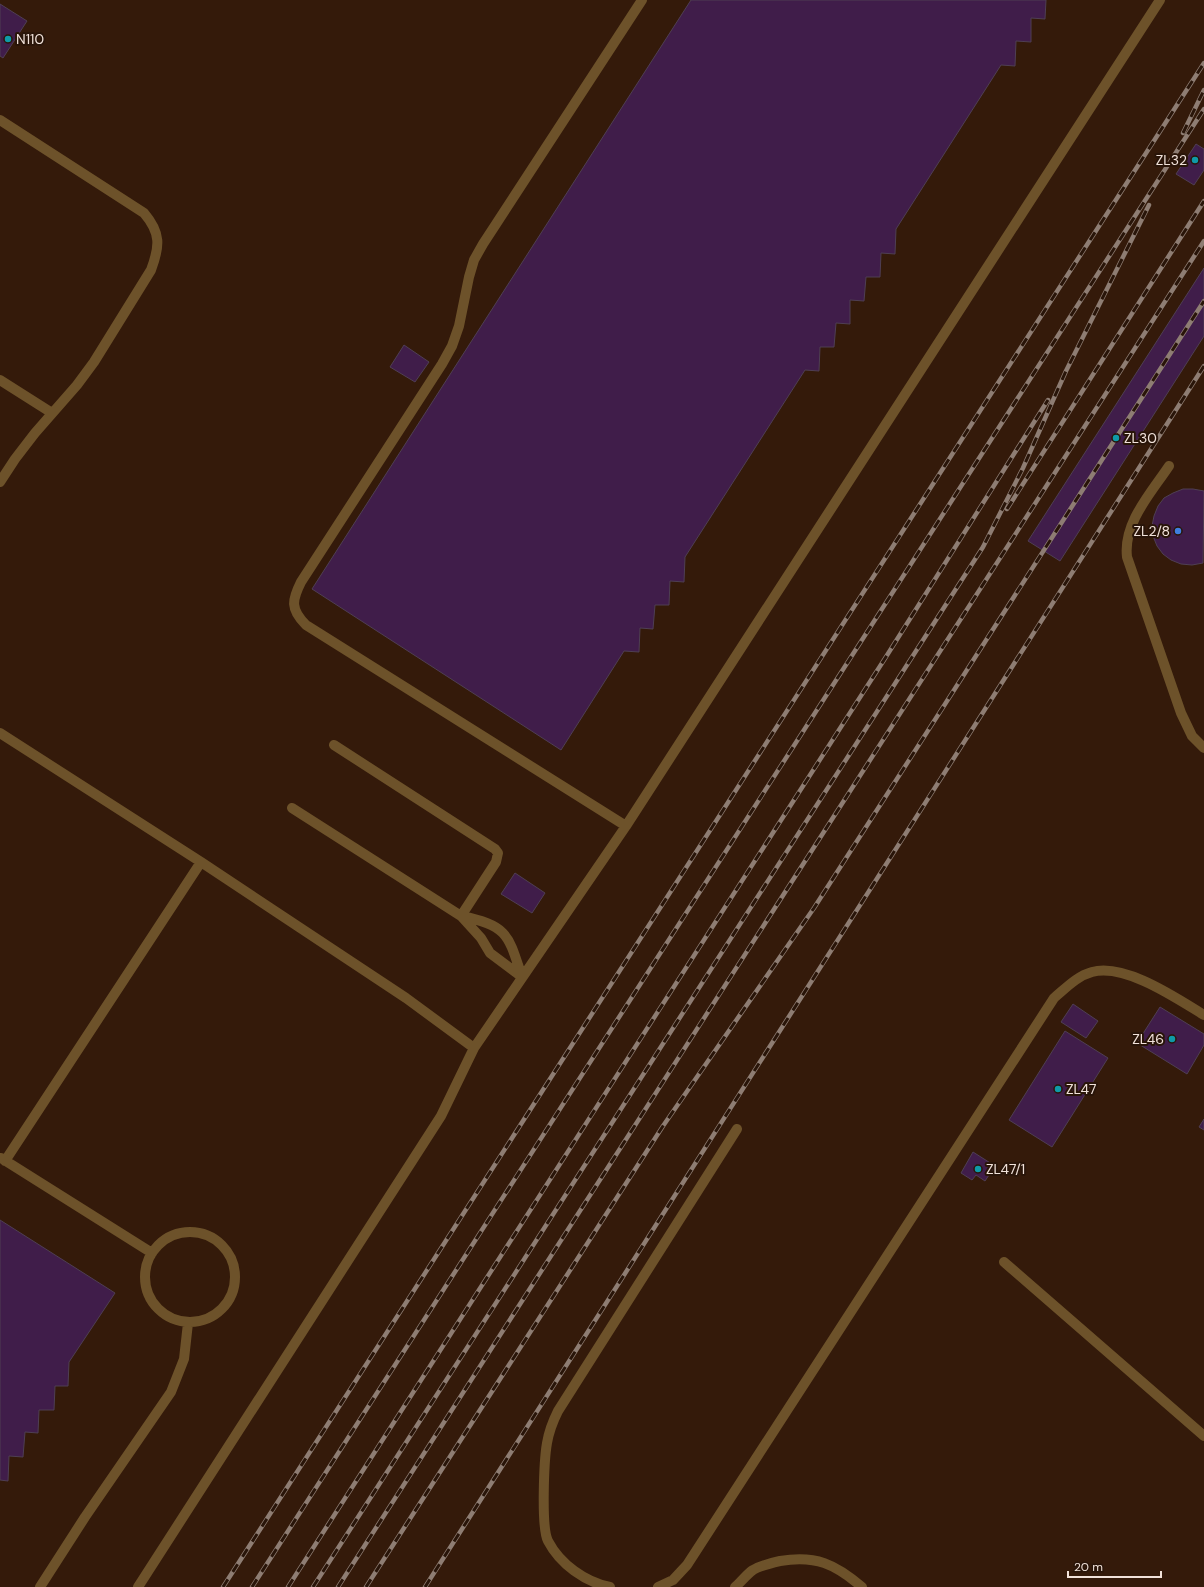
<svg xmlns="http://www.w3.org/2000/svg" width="1204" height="1587" viewBox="0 0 1204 1587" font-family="'DM Sans',sans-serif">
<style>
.built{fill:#341a0a}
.building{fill:#401d4a;stroke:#4f3f53}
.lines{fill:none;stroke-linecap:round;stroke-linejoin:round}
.service{stroke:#6d522a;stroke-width:10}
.rail-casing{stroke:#8e7d73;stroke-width:4.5}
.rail{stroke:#291509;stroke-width:3;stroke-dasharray:9;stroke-linecap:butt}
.culture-dot{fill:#0f9aa8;stroke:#291509;stroke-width:1.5}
.shop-dot{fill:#3f7fe0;stroke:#291509;stroke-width:1.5}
.labels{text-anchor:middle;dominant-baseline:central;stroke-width:4;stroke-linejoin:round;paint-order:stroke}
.poi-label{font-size:14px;fill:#f1e2da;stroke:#291509;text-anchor:start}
</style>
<rect width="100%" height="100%" fill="#291509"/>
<path class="built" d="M0 0H1204V1587H0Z"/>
<path class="building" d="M691 0H1046L1045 19 1031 18V42L1016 41 1015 66 1001 65 896 229 895 254 881 253 880 277H866L864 301 850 300V324L836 323 834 347H820L819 371 805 370 685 557 684 582 670 581 669 605H655L653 629 640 628 639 652 624 651 561 750 312 589Z
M0 4 27 21 3 58 0 56Z
M1196 144 1204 149V170L1194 185 1176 174Z
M1204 268V336L1060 561 1028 541Z
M404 345 429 362 415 382 390 367Z
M1183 489H1193L1204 491 1203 563 1192 565 1181 564 1171 560 1163 554 1157 546 1153 536 1152 526 1154 516 1158 506 1164 498 1173 493Z
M515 873 545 893 532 913 501 894Z
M1073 1004 1098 1021 1086 1038 1061 1022Z
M1160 1007 1204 1034V1045L1187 1074 1137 1043Z
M1065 1031 1108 1058 1052 1147 1009 1120Z
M1204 1119V1130L1199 1127Z
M973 1152 995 1166 985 1181 976 1175 972 1180 961 1173Z
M0 1220 115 1293 69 1362 68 1386H55L54 1410H39L38 1433 25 1432 23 1457 9 1456 8 1481 0 1480Z"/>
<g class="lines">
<path class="service" d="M0 120 144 213C161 233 160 246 151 270L94 362 77 385 35 433 15 459 0 482
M0 380 52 413
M1169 466C1151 493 1123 523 1127 557L1181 713 1192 736 1204 748
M0 733 201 862 406 998 474 1048
M292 808 461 916 496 862 498 853 495 849 334 745
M626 826 306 625C290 609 292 600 301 582L442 364 452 346 459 326 469 277 474 260 483 244 642 0
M461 916C508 926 508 934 522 977L490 953 481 938Z
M1 1158 152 1253
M5 1161 201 862
M145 1277a45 45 0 1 1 90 0a45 45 0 1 1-90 0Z
M1004 1262 1204 1436
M40 1587 85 1517 171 1392 184 1359 188 1323
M138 1587 441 1116 474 1048 626 826 1160 0
M610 1587C585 1582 560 1564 548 1541 541 1528 544 1460 547 1443 549 1431 553 1421 558 1411L737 1129
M658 1587 673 1580 687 1565 1054 998C1066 988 1077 976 1092 972 1125 963 1176 998 1204 1015
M735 1587C741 1582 747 1574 753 1570 762 1565 771 1563 780 1561 816 1555 835 1564 862 1587"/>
<g class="rail-casing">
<path id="rail" d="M1183 133 1204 90
M1007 509 1204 201
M223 1587 1204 63
M252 1587 1204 109
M288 1587 884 660 1048 400
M313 1587 983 547 1023 468 1066 371 1149 205
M338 1587 1204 241
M366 1587 663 1126 814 908 1204 301
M425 1587 1204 366"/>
</g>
<use href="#rail" class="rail"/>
</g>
<g class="culture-dot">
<circle cx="8" cy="39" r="4"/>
<circle cx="1195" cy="160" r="4"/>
<circle cx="1116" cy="438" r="4"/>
<circle cx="1172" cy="1039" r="4"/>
<circle cx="1058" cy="1089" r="4"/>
<circle cx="978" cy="1169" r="4"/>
</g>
<circle class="shop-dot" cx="1178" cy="531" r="4"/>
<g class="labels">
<g class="poi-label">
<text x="16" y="39">N110</text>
<text x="1187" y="160" text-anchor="end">ZL32</text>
<text x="1124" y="438">ZL30</text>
<text x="1170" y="531" text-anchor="end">ZL2/8</text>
<text x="1164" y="1039" text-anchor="end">ZL46</text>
<text x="1066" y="1089">ZL47</text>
<text x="986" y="1169">ZL47/1</text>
</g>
</g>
<path d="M1068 1571v6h93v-6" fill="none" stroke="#f1e2da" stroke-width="2"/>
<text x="1074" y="1571" font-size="12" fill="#f1e2da" stroke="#291509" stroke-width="3" paint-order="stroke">20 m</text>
</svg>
